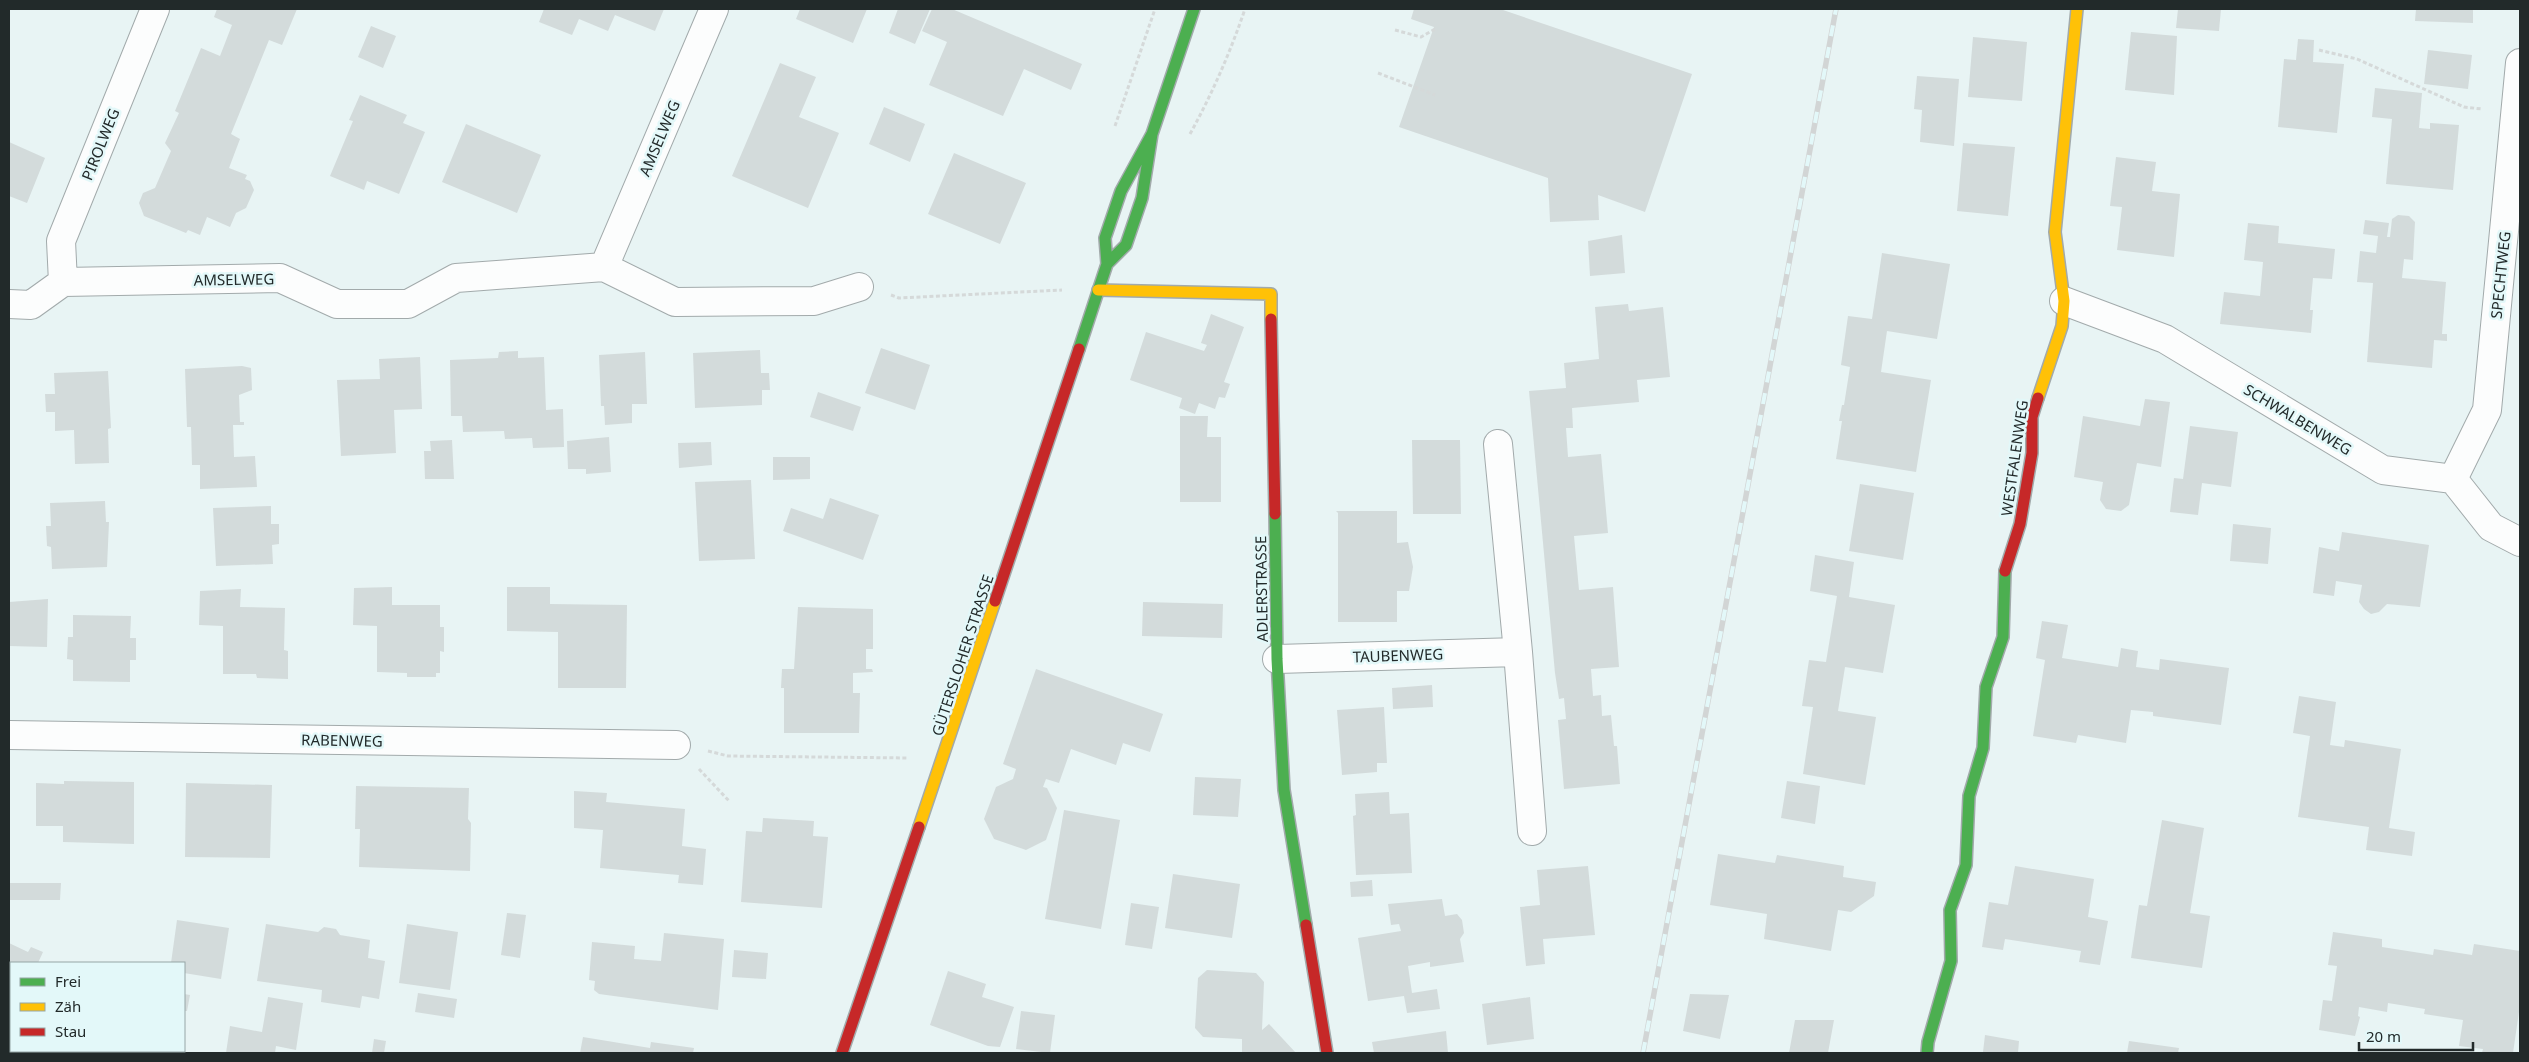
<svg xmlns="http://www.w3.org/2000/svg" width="2529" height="1062" viewBox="0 0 2529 1062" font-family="'Noto Sans',sans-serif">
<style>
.building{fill:#d3dbdb}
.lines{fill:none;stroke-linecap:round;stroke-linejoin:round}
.street-casing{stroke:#a2aaab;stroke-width:30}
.fast-casing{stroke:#a2aaab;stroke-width:14}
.slow-casing{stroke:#a2aaab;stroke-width:14}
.jam-casing{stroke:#a2aaab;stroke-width:14}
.path{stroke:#d5d9d9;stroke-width:3;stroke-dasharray:4 2.5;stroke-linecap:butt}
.street{stroke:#fcfdfd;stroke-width:28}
.fast{stroke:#4caf50;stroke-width:11}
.slow{stroke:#ffc107;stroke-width:11}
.jam{stroke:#c62828;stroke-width:11}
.rail-casing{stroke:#d2d5d5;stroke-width:5.5}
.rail{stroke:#e3f8f9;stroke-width:4;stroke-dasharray:11;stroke-linecap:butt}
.labels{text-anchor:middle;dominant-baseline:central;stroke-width:5;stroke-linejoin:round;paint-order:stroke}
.street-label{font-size:15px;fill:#222a2a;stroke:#e3f8f9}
</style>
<rect width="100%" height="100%" fill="#e8f4f4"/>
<path class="building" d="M217 9H297L282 45 269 40 231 134 240 139 229 168 247 175 245 179 250 181 254 190 246 208 236 213 230 227 207 217 200 235 188 230 186 233 144 216 139 203 143 193 155 188 171 151 165 143 179 113 175 111 201 48 220 56 232 25 214 17Z
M544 9H664L655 31 615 15 608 31 579 19 572 35 539 22Z
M800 9H867L853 43 796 19Z
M898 9H930L915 44 889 33Z
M932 9H952L1082 64 1071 90 1024 69 1003 116 929 85 947 42 922 31Z
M1414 9H1500L1692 74 1645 212 1598 195 1599 220 1550 222 1548 178 1399 127 1434 27 1411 19Z
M2178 9H2221L2219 31 2176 28Z
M2416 9H2473V23L2415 21Z
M371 26 396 36 383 68 358 57Z
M2131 32 2177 36 2174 95 2125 90Z
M1973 37 2027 42 2022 101 1968 97Z
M2298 39 2314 40 2313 62 2344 64 2337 133 2278 127 2284 59 2296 60Z
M2428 50 2472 55 2468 89 2424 84Z
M780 63 816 77 799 117 839 133 808 208 732 176Z
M1917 76 1959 79 1954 146 1920 142 1922 110 1914 109Z
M2375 88 2422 93 2419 128 2430 129V123L2459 125 2453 190 2386 184 2392 119 2372 117Z
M360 95 407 115 403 123 425 132 399 194 367 181 364 190 330 176 353 121 349 120Z
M884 107 925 124 910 162 869 144Z
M466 124 541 155 517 213 442 182Z
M9 142 45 158 27 203 9 196Z
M1963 143 2015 147 2008 216 1957 211Z
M954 153 1026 183 1000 244 928 214Z
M2116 157 2156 162 2152 191 2180 194 2174 257 2117 250 2122 207 2110 206Z
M2398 215 2409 216 2415 222 2413 260 2404 259 2402 278 2446 282 2442 334H2447V341L2434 340 2432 368 2367 362 2373 283 2357 282 2360 251 2376 253 2378 236 2363 234 2365 220 2389 223 2387 237H2390L2392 219Z
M2248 223 2279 226 2278 243 2335 249 2332 279 2313 278 2310 310H2313L2311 333 2220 324 2224 292 2260 296 2263 262 2244 260Z
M1622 235 1625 273 1590 276 1588 241Z
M1882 253 1950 264 1937 339 1887 331 1881 372 1931 380 1916 472 1836 459 1842 421H1839L1842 405H1844L1850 367 1841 365 1848 316 1872 319Z
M1628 304 1629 311 1663 307 1670 377 1637 380 1639 402 1572 408 1573 428H1566L1568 457 1601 454 1608 533 1574 536 1579 590 1613 587 1619 667 1591 669 1593 696 1601 695 1602 716 1611 715 1614 746H1617L1620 784 1564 789 1558 720 1566 719 1564 698 1559 699 1555 673 1529 391 1566 388 1564 363 1599 359 1595 307Z
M1211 314 1244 327 1224 382 1230 384 1225 398 1219 397 1215 409 1199 403 1195 414 1179 408 1182 398 1130 380 1146 332 1204 351 1207 345 1201 343Z
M881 348 930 365 915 410 865 393Z
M760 350 761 373H769L770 390H762V405L695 408 693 353Z
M518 351V358L544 357 546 410 563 409 564 447 533 448 532 438 505 439 504 431 463 432 462 416H451L450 360 498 358 499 352Z
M645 352 647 404H632V423L605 425 604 406H601L599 355Z
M420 357 422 409 394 410 396 453 341 456 337 380 380 379 379 359Z
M242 366 251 368 252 390 239 395 240 422H244V425H233L234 457 255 456 257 487 200 489V465H192L191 427H187L185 369Z
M108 371 111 428 108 429 109 463 75 464 74 430 55 431V412H46L45 394H55L54 373Z
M818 392 861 407 853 431 810 417Z
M2145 399 2170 402 2161 467 2137 463 2129 505 2121 511 2106 509 2100 500 2103 482 2074 477 2083 416 2140 426Z
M1180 416H1208L1207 437H1221V502H1180Z
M2190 426 2238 432 2231 487 2202 483 2198 515 2170 512 2174 478 2183 479Z
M609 437 611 472 586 474V469H568L567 441Z
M452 440 454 479H425L424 451H431L430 441Z
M1412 440H1460L1461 514H1413Z
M711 442 712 465 679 468 678 443Z
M773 457H810V479L773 480Z
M751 480 755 559 699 561 695 482Z
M1860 484 1914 493 1903 560 1849 551Z
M830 498 879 515 863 560 783 531 791 508 823 519Z
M105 501 106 522H109L107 567 52 569 51 547 47 546 46 526H51L50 503Z
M271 506V524H279V544L272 545 273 564 216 566 213 508Z
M1336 511H1397V543L1408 542 1413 567 1409 591H1397V622H1338V513Z
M2233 524 2271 528 2268 564 2230 561Z
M2342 532 2429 545 2420 607 2387 604 2379 612 2371 614 2364 609 2359 602 2362 585 2336 581 2334 596 2313 593 2319 547 2339 551Z
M1815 555 1854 562 1849 597 1895 605 1883 673 1845 667 1838 711 1876 717 1865 785 1803 774 1813 707 1802 706 1809 660 1826 662 1837 596 1810 591Z
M392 587V605H440V627H444V652L440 651V673H436V677H407V673L377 672V626L353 625 354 588Z
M507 587H550V604L627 605 626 688H558V632L507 631Z
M241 589 240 607 285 608 284 650 288 651V679L257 678 256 674H223V626L199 625 200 591Z
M48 599 47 647 9 646V602Z
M1143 602 1223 604 1222 638 1142 636Z
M798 607 873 609V649H866V669H872L873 672 853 673V693H860L859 733H784V688H781L782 669H794Z
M73 615 131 616 130 638H136V660H130V682L73 681V660L67 659 68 637H73Z
M2042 621 2068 625 2062 658 2118 667 2121 648 2138 651 2136 667 2159 670 2160 659 2229 668 2221 725 2153 716V712L2131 710 2126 743 2078 735 2076 743 2033 736 2045 660 2036 658Z
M1036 669 1163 714 1150 752 1123 743 1116 765 1071 749 1059 783 1046 779 1043 787 1047 788 1057 808 1046 840 1026 850 994 839 984 819 996 787 1013 779 1016 769 1003 764Z
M1432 685 1433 707 1393 709 1392 688Z
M2299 696 2336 702 2330 745 2344 747 2345 740 2401 749 2389 828 2415 832 2412 856 2366 850 2369 827 2298 817 2310 736 2293 733Z
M1384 707 1387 763H1377V772L1342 775 1337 710Z
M1195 777 1241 779 1238 817 1193 815Z
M64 781 134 782V844L63 842V826H36V783L64 784Z
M1787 781 1820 786 1815 824 1781 818Z
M186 783 272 785 270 858 185 857Z
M356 786 469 788 468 819 471 823 470 871 359 867 360 829H355Z
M574 791 607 793 606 802 685 809 682 846 706 849 703 885 678 883 679 875 600 868 603 830 574 828Z
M1389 792 1390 814 1409 813 1412 873 1356 875 1353 816 1356 815 1355 794Z
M1064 810 1120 820 1101 929 1045 919Z
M763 818 814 821 813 836 828 837 822 908 741 902 746 831 762 832Z
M2162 820 2204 828 2190 913 2210 916 2202 968 2131 958 2139 905 2147 906Z
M1718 854 1775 863 1777 855 1844 866 1843 877 1876 882 1874 896 1851 912 1838 910 1831 951 1764 939 1767 914 1710 905Z
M1588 866 1595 935 1543 939 1545 964 1526 966 1520 907 1540 905 1537 870Z
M2015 866 2094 879 2088 917 2108 921 2100 965 2079 962 2081 951 2005 939 2003 950 1982 947 1989 902 2008 905Z
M1173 874 1240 884 1232 938 1165 928Z
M1372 880 1373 896 1351 897 1350 882Z
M9 883H61L60 900H9Z
M1442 899 1445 916 1457 914 1462 920 1464 933 1460 939 1464 962 1430 967V962L1408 966 1412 993 1437 989 1440 1009 1407 1013 1404 996 1368 1001 1358 938 1401 931 1399 924 1391 925 1388 904Z
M1131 903 1159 907 1152 949 1125 945Z
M507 913 526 915 520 958 501 955Z
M177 920 229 928 221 979 184 973V963H171Z
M266 924 318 932 324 927 336 929 340 935 370 940 368 958 385 961 379 999 362 996 360 1008 321 1002 322 990 257 981Z
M407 924 458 932 450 990 399 983Z
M2333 932 2382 939V947L2433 955 2434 949 2472 955 2474 944 2520 951V1005L2513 1053H2482L2483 1049 2459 1046 2463 1020 2424 1014 2425 1009 2388 1003 2387 1012 2359 1007 2358 1016 2360 1017 2355 1036 2319 1030 2323 1000 2332 1001 2337 966 2328 965Z
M664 933 724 939 718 1010 599 994 594 990 595 981 589 980 592 942 635 946 634 959 661 961Z
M9 943 28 952 31 947 43 952 38 963H11V1001L9 1007Z
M734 950 768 953 766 979 732 977Z
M1207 970 1256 973 1264 982 1262 1030 1269 1024 1296 1053H1242V1039L1203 1037 1195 1028 1198 978Z
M948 971 986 984 982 997 1014 1007 1000 1047 988 1046 930 1025Z
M418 993 457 999 454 1018 415 1012Z
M184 994 190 995 187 1011H184Z
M1690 994 1729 995 1720 1039 1683 1031Z
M268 997 303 1003 296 1050 276 1046 275 1053H226L230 1026 262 1032Z
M1530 997 1534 1039 1487 1045 1482 1004Z
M1021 1011 1055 1015 1050 1053 1016 1049Z
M1795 1020H1834L1828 1053H1789Z
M1446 1031 1448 1053H1374L1372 1042Z
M1985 1035 2019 1041 2018 1053 1983 1052Z
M583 1037 650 1048 651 1042 694 1048 693 1053H580Z
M374 1039 386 1041 384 1053H372Z
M2129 1041 2179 1048 2178 1053H2127Z"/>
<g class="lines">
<g class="street-casing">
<path id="street" d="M604 267 714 9
M63 282 61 241 155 9
M2064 301 2165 339 2383 470 2453 479 2491 527 2520 542
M9 304 31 305 63 282 280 278 337 304H408L456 278 604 267 675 302 814 301 859 287
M1498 444 1518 652 1532 831
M2453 479 2487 410 2520 63
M1277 659 1518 652
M9 735 676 745"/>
</g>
<g class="fast-casing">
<path id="fast" d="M1107 264 1126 245 1142 198 1152 134 1194 9
M1079 349 1107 264 1105 238 1121 191 1152 134
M1275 514 1277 659 1284 790 1306 925
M1927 1053 1928 1042 1951 961 1950 910 1966 865 1969 796 1983 748 1986 687 2003 637 2005 571"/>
</g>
<g class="slow-casing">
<path id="slow" d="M1098 290 1271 294V319
M2038 398 2062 326 2064 301 2055 232 2077 9
M919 827 995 601"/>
</g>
<g class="jam-casing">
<path id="jam" d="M1271 319 1275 514
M2005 571 2020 524 2032 453V417L2038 398
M995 601 1079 349
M1306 925 1327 1053
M842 1053 919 827"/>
</g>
<path class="path" d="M1395 30 1421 37 1437 28
M2319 50 2357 59 2464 107 2482 109
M1378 73 1435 95
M1115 126 1155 9
M1190 134C1212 94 1230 53 1245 9
M891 295 899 298 1062 290
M708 751 728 756 908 758
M699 769 730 802"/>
<use href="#street" class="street"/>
<use href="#fast" class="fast"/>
<use href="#slow" class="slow"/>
<use href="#jam" class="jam"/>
<g class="rail-casing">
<path id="rail" d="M1643 1053 1836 9"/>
</g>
<use href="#rail" class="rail"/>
</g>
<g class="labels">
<g class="street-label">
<text transform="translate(659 138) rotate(-67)">AMSELWEG</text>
<text transform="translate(100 144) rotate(-68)">PIROLWEG</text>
<text transform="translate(2500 275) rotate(-84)">SPECHTWEG</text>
<text transform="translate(234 279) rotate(-1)">AMSELWEG</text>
<text transform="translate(2298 419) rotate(31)">SCHWALBENWEG</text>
<text transform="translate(2014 458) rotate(-82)">WESTFALENWEG</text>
<text transform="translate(1261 589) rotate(-91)">ADLERSTRASSE</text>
<text transform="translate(962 655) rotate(-72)">GÜTERSLOHER STRASSE</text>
<text transform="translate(1398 655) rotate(-2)">TAUBENWEG</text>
<text transform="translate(342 740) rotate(1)">RABENWEG</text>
</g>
</g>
<rect width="2529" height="1062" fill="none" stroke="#222a2a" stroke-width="20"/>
<rect x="10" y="962" width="175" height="90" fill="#e3f8f9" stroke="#96a6a6"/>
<rect x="20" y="978" width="25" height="8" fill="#4caf50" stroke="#96a6a6"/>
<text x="55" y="987" font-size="15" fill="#222a2a">Frei</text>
<rect x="20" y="1003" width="25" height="8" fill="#ffc107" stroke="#96a6a6"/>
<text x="55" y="1012" font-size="15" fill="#222a2a">Zäh</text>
<rect x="20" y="1028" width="25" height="8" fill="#c62828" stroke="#96a6a6"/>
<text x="55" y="1037" font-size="15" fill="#222a2a">Stau</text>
<path d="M2359 1042v8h114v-8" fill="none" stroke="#222a2a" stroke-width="2.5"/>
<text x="2366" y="1042" font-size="15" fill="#222a2a" stroke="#e3f8f9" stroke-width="4" paint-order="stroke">20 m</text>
</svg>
